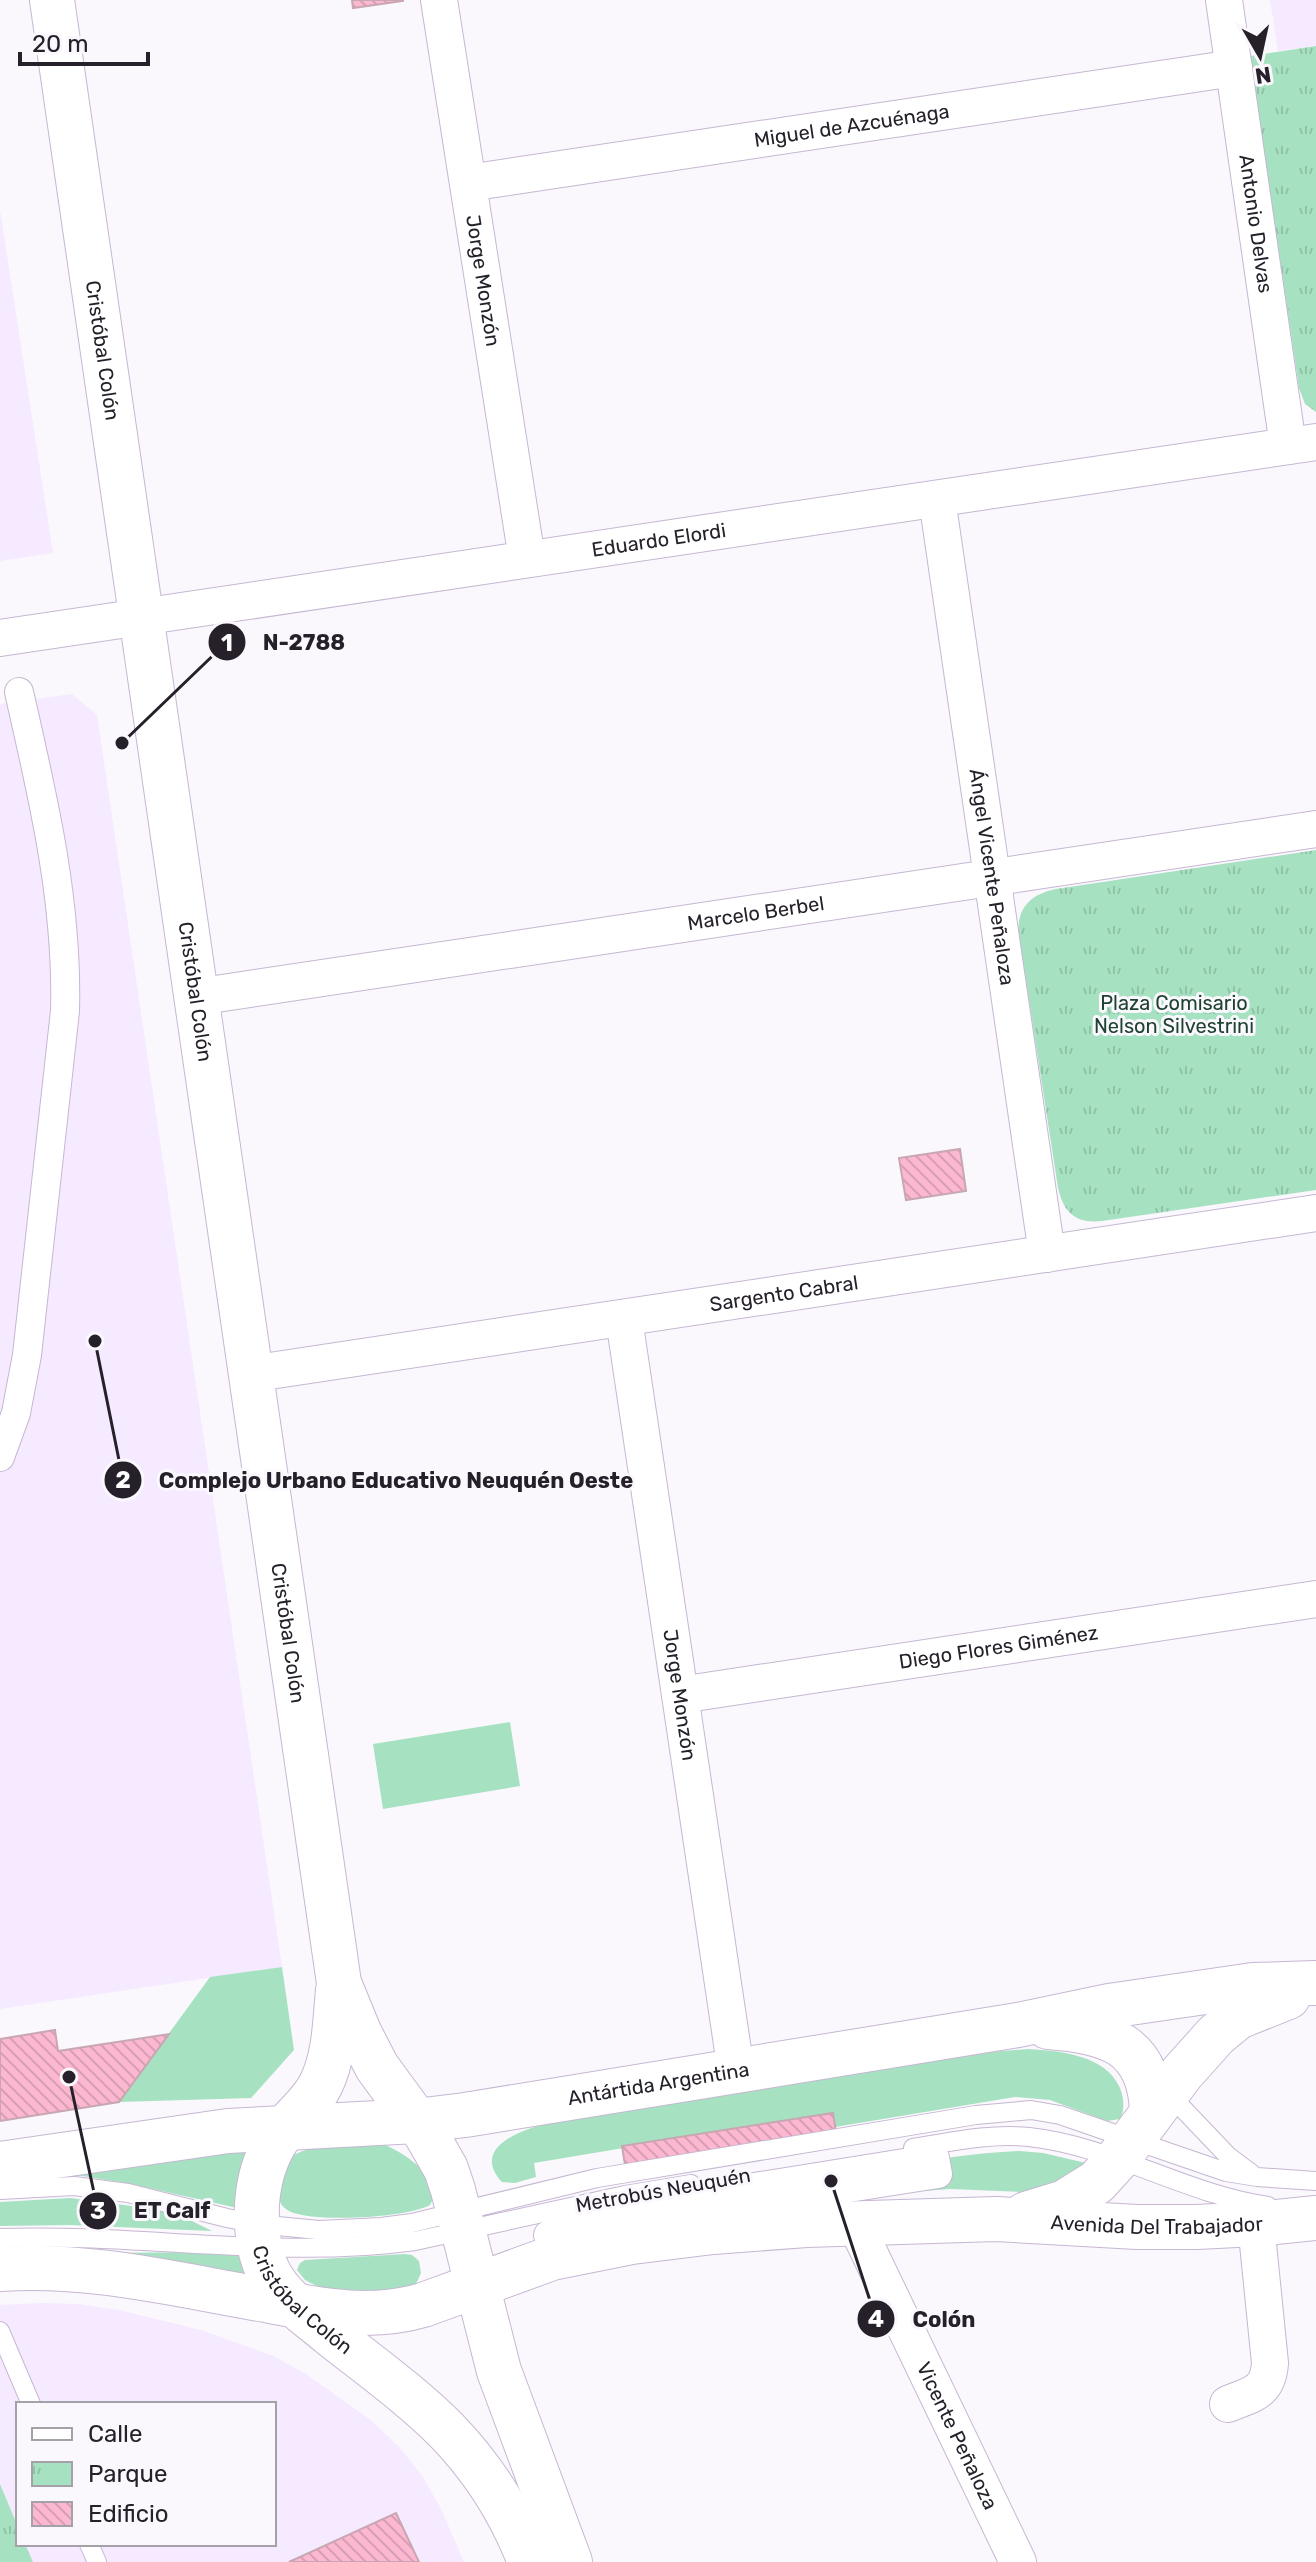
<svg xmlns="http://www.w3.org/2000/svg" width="1316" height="2562" viewBox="0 0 1316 2562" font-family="Rubik,sans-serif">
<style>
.built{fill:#f5eaff}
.green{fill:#a6e2c1}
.park{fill:url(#park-tufts)}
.building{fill:url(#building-back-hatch);stroke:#c8a7b2;stroke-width:2}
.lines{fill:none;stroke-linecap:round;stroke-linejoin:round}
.service-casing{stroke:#c6b7d2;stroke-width:20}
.pedestrian-casing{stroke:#c6b7d2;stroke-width:30}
.minor-casing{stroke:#c6b7d2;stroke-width:38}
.primary-casing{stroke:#c6b7d2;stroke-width:46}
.service{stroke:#fff;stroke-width:18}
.pedestrian{stroke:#fff;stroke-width:28}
.minor{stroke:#fff;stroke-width:36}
.primary{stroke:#fff;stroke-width:44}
.labels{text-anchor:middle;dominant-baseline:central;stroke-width:6;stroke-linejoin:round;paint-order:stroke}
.street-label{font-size:20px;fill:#25202a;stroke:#faf7fd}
.park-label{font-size:20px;fill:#1d4230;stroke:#faf7fd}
.leader{fill:none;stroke:#25202a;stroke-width:3}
.callout-dot{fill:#25202a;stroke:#faf7fd;stroke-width:3}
.mark-label{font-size:24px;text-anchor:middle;font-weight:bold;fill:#fff}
.callout-label{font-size:22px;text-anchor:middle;font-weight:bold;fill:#25202a;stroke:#faf7fd;stroke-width:6;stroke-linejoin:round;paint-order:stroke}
</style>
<defs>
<pattern id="park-tufts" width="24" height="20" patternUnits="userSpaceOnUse" patternTransform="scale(2)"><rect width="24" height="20" fill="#a6e2c1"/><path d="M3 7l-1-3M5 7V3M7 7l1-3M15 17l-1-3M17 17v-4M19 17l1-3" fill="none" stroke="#8fc2a6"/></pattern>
<pattern id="building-back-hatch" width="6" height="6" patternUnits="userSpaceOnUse" patternTransform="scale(2)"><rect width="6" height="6" fill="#fcb8d0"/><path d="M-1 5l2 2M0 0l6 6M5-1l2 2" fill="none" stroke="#d89eb3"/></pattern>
</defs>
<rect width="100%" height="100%" fill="#faf7fd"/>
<path class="built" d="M1270 0H1316V46L1278 51Z
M0 210 53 553 0 561Z
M72 694 97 715 282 1967 0 2009V704Z
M41 2303 78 2304 119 2310 201 2330 273 2356 306 2374 372 2421 400 2448 423 2477 441 2509 464 2562H33L25 2544H274V2404H18V2527L0 2484V2305Z"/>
<path class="green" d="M510 1722 520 1786 383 1809 373 1744Z
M282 1967 294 2050 251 2098 119 2102 210 1977Z
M1029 2049C1060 2051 1106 2055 1120 2088 1124 2099 1125 2109 1120 2119L1107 2121 1050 2100 1015 2097 835 2127 832 2113 534 2163 536 2177 515 2183 502 2182C469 2146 525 2129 551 2122L988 2052Z
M255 2141 237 2208 131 2184 46 2170Z
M383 2144C403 2152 446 2179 430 2205 407 2218 312 2223 289 2211 278 2205 277 2195 279 2184 281 2178 281 2171 283 2166 294 2141 359 2145 383 2144Z
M1020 2151 1043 2153 1086 2163 1065 2181 1023 2192 950 2189 728 2206C824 2184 921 2155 1020 2151Z
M70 2198 155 2209 182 2216 212 2231 70 2225 0 2226V2202Z
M238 2252 247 2275 91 2253Z
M405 2254 412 2255 419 2261 421 2273 416 2284 398 2291H326L305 2280 297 2270 300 2263 305 2260Z"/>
<path class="park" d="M1316 46V412L1305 404 1299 388 1250 56Z
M1316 850V1190L1102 1221C1076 1224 1064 1213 1058 1188L1019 935C1016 908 1031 894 1056 889Z
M0 2484 18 2527V2544H25L33 2562H0Z"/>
<path class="building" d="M352 0H403V1L353 8Z
M960 1149 966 1191 906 1200 899 1158Z
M55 2030 58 2051 169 2034 119 2102 0 2121V2039Z
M833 2113 836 2132 625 2165 622 2146Z
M396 2513 419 2562H289Z"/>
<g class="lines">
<g class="service-casing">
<path id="service" d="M1167 2092 1228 2156 1252 2174
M913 2148C951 2142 991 2133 1029 2137 1112 2146 1185 2194 1268 2206
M0 2190 74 2186 128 2193 227 2218 257 2224 319 2230 381 2227 412 2223 597 2178 976 2115 1031 2110 1060 2115 1226 2172 1257 2177 1316 2181
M0 2238C138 2233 278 2260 415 2241L625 2195 691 2184
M0 2331 31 2404
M89 2544 97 2562"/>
</g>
<g class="pedestrian-casing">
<path id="pedestrian" d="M0 1457 16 1413 27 1355 65 1011C68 902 43 797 19 692
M935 2158 938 2174 548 2235 674 2200Z"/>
</g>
<g class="minor-casing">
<g id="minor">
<path id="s1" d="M439 0 527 559"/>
<path id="s2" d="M1224 0 1288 446"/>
<path id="s3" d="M468 183 1234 68"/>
<path id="s4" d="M937 499 1047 1254"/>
<path id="s5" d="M0 638 1316 442"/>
<path id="s6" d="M196 997 1316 829"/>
<path id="s7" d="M624 1319 736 2071"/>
<path id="s8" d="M250 1374 1316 1213"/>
<path id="s9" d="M680 1695 1316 1599"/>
<path id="s10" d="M855 2223 1018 2562"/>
<path d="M1228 2404C1252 2394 1268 2393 1270 2363L1256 2224"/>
</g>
</g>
<g class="primary-casing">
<g id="primary">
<path id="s11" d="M52 0 339 1983 359 2032 377 2067 426 2134 446 2169 453 2190 499 2371 570 2562"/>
<path id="s12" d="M338 1990C335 2021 335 2055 321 2084 313 2101 299 2112 287 2126 268 2148 259 2175 257 2204 256 2230 258 2257 273 2280 287 2302 310 2317 330 2334 369 2365 411 2395 446 2430 484 2469 511 2512 530 2562"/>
<path d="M1048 2027C1108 2031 1150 2044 1152 2112"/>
<path id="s13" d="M0 2164 228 2131 416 2121 465 2115 1018 2025 1109 2006 1253 1985 1316 1983"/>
<path d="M1026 2214 1065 2202 1097 2182 1117 2160 1182 2073 1216 2035 1238 2017 1288 1997"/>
<path id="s14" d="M0 2269C86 2263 170 2283 254 2298 311 2308 366 2322 423 2305L552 2258 632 2242 713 2232 806 2225 996 2219 1137 2227H1197L1256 2224 1316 2218"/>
</g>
</g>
<use href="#service" class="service"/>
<use href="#pedestrian" class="pedestrian"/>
<use href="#minor" class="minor"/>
<use href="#primary" class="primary"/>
</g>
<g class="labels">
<g class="street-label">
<text stroke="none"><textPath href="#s3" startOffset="388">Miguel de Azcuénaga</textPath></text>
<text stroke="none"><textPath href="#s2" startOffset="226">Antonio Delvas</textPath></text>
<text stroke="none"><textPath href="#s1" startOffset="284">Jorge Monzón</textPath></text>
<text stroke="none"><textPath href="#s11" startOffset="354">Cristóbal Colón</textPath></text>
<text stroke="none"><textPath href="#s5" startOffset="666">Eduardo Elordi</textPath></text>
<text stroke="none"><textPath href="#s4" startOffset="382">Ángel Vicente Peñaloza</textPath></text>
<text stroke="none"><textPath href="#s6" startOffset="566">Marcelo Berbel</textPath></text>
<text stroke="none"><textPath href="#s11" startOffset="1002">Cristóbal Colón</textPath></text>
<text stroke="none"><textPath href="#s8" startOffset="540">Sargento Cabral</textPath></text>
<text stroke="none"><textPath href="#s11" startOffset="1650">Cristóbal Colón</textPath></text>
<text stroke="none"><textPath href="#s9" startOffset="322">Diego Flores Giménez</textPath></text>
<text stroke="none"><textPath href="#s7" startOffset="380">Jorge Monzón</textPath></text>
<text stroke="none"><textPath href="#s13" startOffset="664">Antártida Argentina</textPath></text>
<text transform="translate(663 2190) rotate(-10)">Metrobús Neuquén</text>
<text stroke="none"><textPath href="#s14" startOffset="1172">Avenida Del Trabajador</textPath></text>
<text stroke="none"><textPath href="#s12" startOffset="348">Cristóbal Colón</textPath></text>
<text stroke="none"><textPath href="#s10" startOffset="236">Vicente Peñaloza</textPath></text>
</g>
<g class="park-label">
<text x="1174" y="1003">Plaza Comisario<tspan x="1174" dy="23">Nelson Silvestrini</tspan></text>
</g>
</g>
<path class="leader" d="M122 743L227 642M95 1341L123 1480M69 2077L98 2211M831 2181L876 2319"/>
<g class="callout-dot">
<circle cx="122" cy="743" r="8"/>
<circle cx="95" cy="1341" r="8"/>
<circle cx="69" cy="2077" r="8"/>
<circle cx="831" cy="2181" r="8"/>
<circle cx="227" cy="642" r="20"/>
<circle cx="123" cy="1480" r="20"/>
<circle cx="98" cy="2211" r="20"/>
<circle cx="876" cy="2319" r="20"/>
</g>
<g class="mark-label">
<text x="227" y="651">1</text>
<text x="123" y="1488">2</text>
<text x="98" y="2219">3</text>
<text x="876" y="2327">4</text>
</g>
<g class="callout-label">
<text x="304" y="650">N-2788</text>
<text x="396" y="1488">Complejo Urbano Educativo Neuquén Oeste</text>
<text x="172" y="2218">ET Calf</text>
<text x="944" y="2327">Colón</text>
</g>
<rect x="16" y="2402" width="260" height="144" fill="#faf7fd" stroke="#a5a1a9" stroke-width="2"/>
<rect x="32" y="2428" width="40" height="12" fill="#ffffff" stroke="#a5a1a9" stroke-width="2"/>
<text x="88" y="2442" font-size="24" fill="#25202a">Calle</text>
<rect x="32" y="2462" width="40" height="24" fill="url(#park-tufts)" stroke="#a5a1a9" stroke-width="2"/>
<text x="88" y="2482" font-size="24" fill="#25202a">Parque</text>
<rect x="32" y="2502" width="40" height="24" fill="url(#building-back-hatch)" stroke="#a5a1a9" stroke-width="2"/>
<text x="88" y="2522" font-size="24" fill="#25202a">Edificio</text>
<g transform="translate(1260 56) rotate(171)" stroke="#faf7fd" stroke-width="6" paint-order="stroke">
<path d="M0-6L14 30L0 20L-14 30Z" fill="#25202a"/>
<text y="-12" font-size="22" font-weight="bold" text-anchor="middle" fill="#25202a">N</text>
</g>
<path d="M20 52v12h128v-12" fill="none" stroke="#25202a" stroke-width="4"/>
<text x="32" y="52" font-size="24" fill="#25202a" stroke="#faf7fd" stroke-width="6" paint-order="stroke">20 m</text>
</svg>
